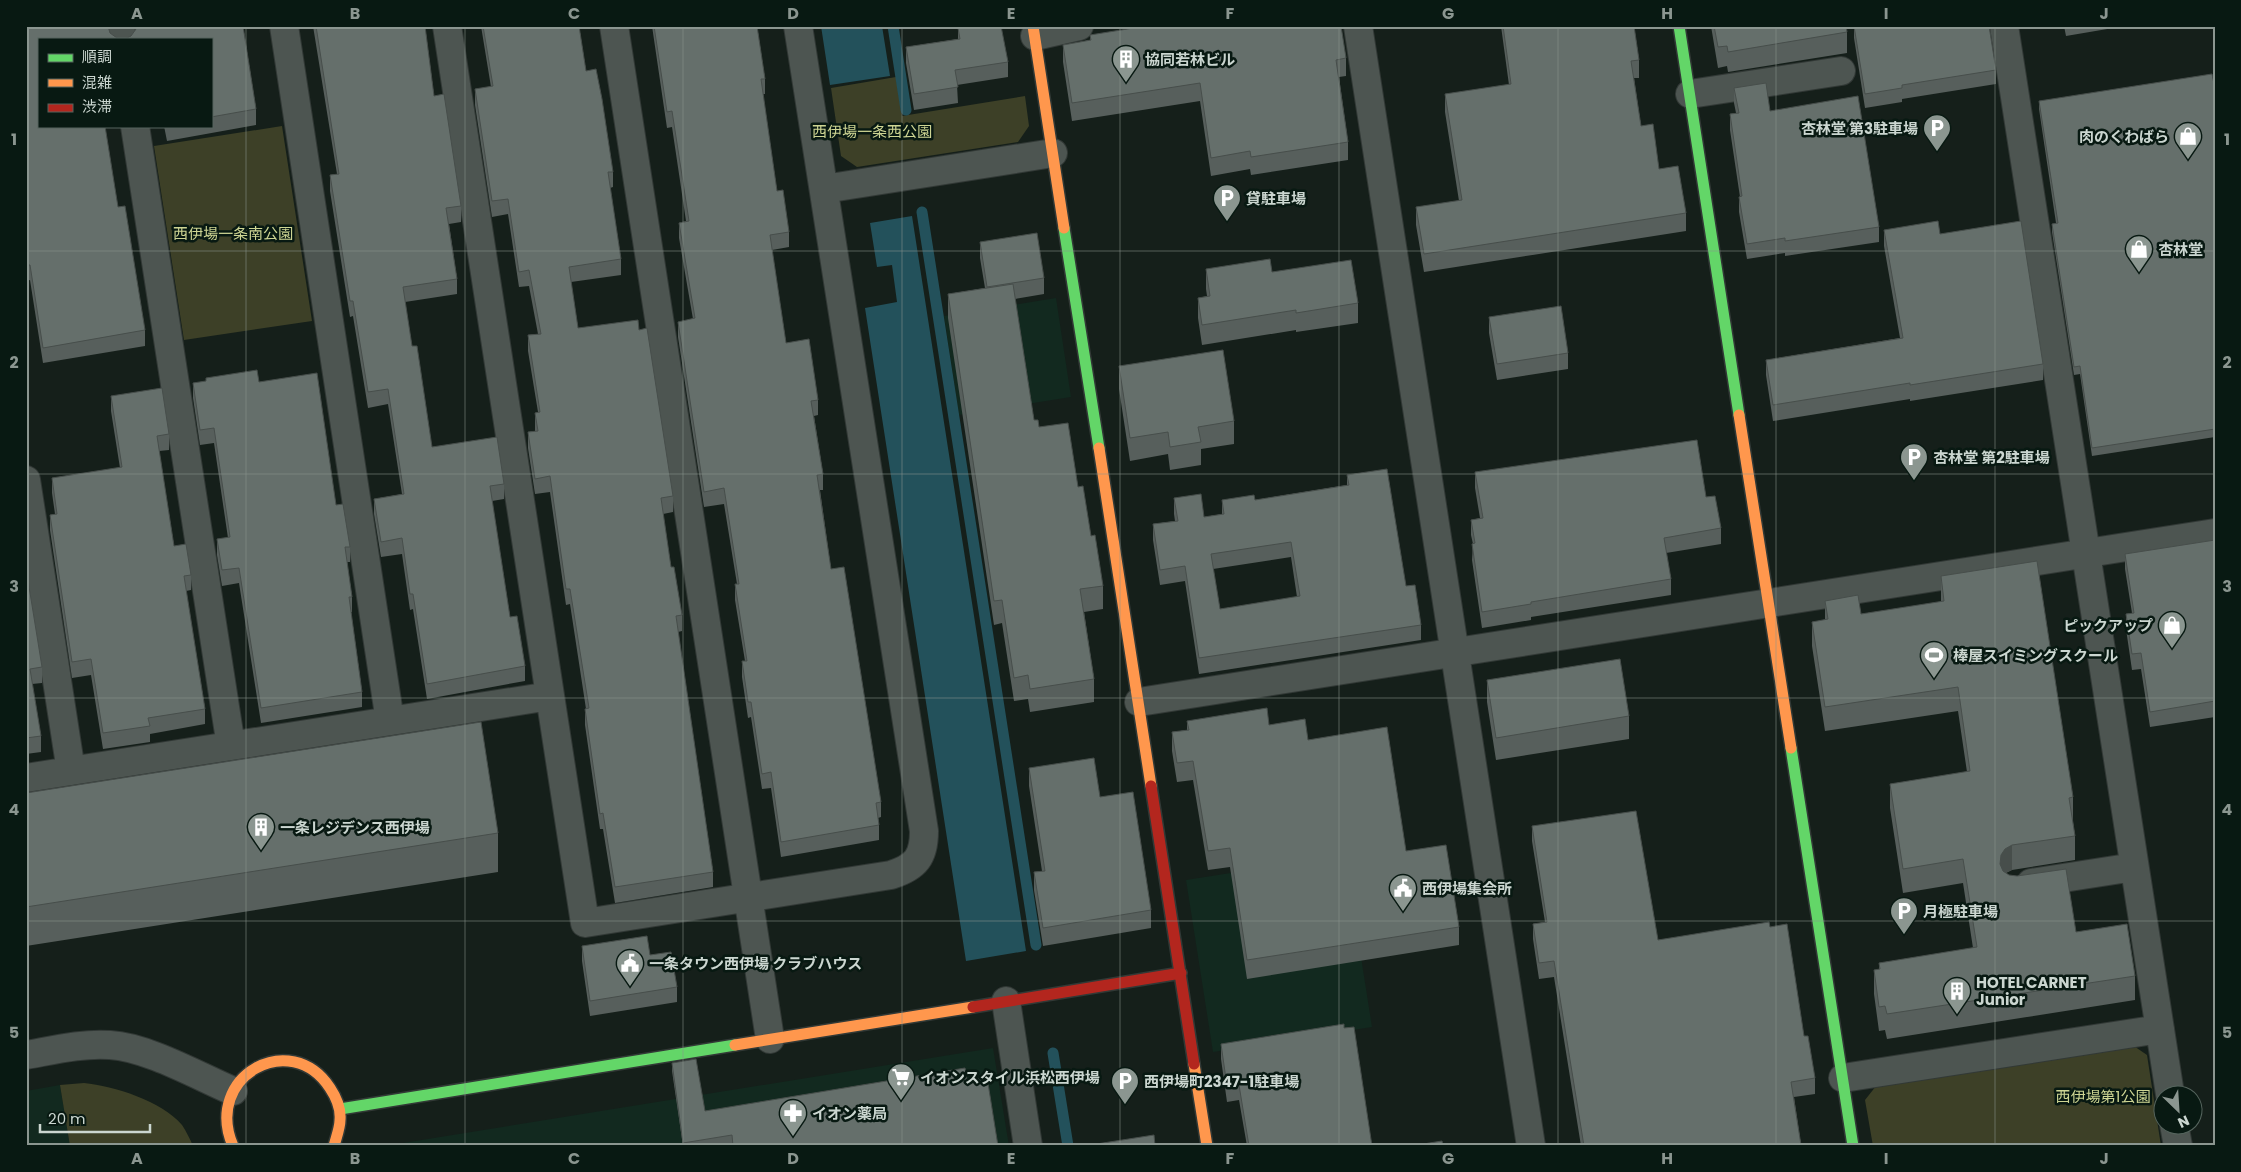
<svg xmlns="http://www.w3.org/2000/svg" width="2241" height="1172" viewBox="0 0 2241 1172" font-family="Poppins,'Noto Sans JP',sans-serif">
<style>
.built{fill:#12291f}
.green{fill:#3d4027}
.water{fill:#23515b}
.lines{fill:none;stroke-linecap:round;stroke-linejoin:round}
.stream{stroke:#23515b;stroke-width:11}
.street-casing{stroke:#323936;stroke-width:30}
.fast-casing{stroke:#323936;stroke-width:14}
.slow-casing{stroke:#323936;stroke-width:14}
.jam-casing{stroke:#323936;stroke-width:14}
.street{stroke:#4d5551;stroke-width:28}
.fast{stroke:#63d668;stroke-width:11}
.slow{stroke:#ff974d;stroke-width:11}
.jam{stroke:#b3261e;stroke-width:11}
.wall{fill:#575f5c;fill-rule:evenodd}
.shaded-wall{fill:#474e4b}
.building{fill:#656f6b;stroke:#474e4b;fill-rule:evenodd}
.grid{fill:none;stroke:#8b9690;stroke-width:1;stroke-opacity:0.55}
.labels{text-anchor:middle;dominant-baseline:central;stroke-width:5;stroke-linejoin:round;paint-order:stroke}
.poi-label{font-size:15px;font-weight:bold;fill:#cbd6d0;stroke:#081912;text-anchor:start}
.park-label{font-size:15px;fill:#ced593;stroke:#081912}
.neatline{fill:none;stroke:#8b9690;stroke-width:2}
.grid-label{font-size:16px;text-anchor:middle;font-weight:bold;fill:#8b9690}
</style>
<rect width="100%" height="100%" fill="#151f1a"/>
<path class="built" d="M1056 298 1071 397 959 415 944 316Z
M1345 855 1372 1027 1213 1052 1186 880Z
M993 1048 1009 1146H395L403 1143Z
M60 1085 70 1146H26V1091Z"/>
<path class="green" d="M896 77 902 116 1025 96 1029 126 1018 142 857 167 841 156 831 88Z
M282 126 312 321 184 340 154 146Z
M2128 1042 2147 1055 2161 1146H1873L1865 1100 1880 1081Z
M84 1083C114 1086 162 1101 182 1125 186 1131 190 1139 193 1146H70L60 1085Z"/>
<path class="water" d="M821 26H882L890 76 830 85Z
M912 216 1026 951 966 961 865 308 897 302 892 265 877 267 870 223Z"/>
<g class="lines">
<path class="stream" d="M893 26 906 110
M922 212 1036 945
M1053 1053 1068 1146"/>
<g class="street-casing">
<path id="street" d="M120 26 122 39
M284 26 390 721
M447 26 585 923 891 875C916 867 924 857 924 831L798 26
M614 26 770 1039
M1358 26 1531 1146
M2004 26 2170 1094
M1035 36 1079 26
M1690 94 1841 71
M135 126 231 746
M824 189 1053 153
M26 480 71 771
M1139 702 2215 533
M26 778 550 696
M2031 883 2134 867
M1006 1001 1028 1146
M26 1055C54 1050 82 1043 110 1045 147 1047 198 1076 233 1091
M1843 1078 2160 1029
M2174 1124 2178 1146"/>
</g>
<g class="fast-casing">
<path id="fast" d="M1679 26 1739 415
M1064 228 1099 448
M1791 748 1853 1146
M340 1109 735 1045"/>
</g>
<g class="slow-casing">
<path id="slow" d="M1033 26 1064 228
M1739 415 1791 748
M1099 448 1151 786
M735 1045 973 1007
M1194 1064 1207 1146
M233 1146C203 1076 291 1028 330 1088 336 1097 341 1109 340 1120 340 1128 336 1138 334 1146"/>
</g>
<g class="jam-casing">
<path id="jam" d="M1151 786 1194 1064
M973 1007 1181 973"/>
</g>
<use href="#street" class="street"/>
<use href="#fast" class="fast"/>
<use href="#slow" class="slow"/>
<use href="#jam" class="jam"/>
</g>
<path class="wall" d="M26 26 110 33 117 38 125 39 131 36 136 30 135 26H243L256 109V125L167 141 164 126H211V39H39L118 207 145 330V346L43 363 30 280 26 281Z
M313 26H425L434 96 461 206V222L449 224 457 279V294L405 302 412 346 432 447 504 484V499L492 501 510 617 525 666V681L427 699 413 609 410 610 402 554 381 557 374 514V499L402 494 388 404 368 408 353 316 350 317 330 191V175L337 174Z
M481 26H579L586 71 613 172V187L610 188 621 259V275L571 282 578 328 673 496V512L663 514 671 567 682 615V631L678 632 713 872V887L615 903 603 829H600L585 725V709H586L570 604 566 605 550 492 535 494 528 448V432L535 431V413L538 412 528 351V335L538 334 529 286 519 287 508 214 492 217 475 105V89L491 87Z
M652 26H757L765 79V94H763L777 191 789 232V247L772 250 786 343 818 400V415L814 416 823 474V490H820L831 569 881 802V817L878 818 879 825V840L781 857 771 788 762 789 751 717 748 718 742 677V661H745L735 600V584H737L724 504 704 507 678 337V322L693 319 679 238V223L686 221 672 127 667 128Z
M1501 26H1634L1639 60V78H1634L1641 126 1659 169 1686 213V231L1424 272 1416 225V207L1459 201 1445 112V94L1509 85Z
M1711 26H1846L1847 32V53L1728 72 1727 66 1718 68Z
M1854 26 1996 70V84L1902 99V102L1865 108 1854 38Z
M2064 26H2125L2066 36Z
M958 28 1008 62V77L957 85 958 103 914 110 906 63V47L958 39Z
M1090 35 1346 58V76L1339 77 1348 142V160L1251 175 1250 169 1211 176 1200 101 1072 121 1063 62V45L1090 40Z
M1734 88 1770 111 1879 227V242L1785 256V253L1747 259 1739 212V197H1740L1730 130V114L1736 113 1734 103Z
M2215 89V437L2092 456 2080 374 2074 375 2052 232V224L2056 223 2039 109V101Z
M1884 230 1940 234 2043 364V380L1910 401V399L1773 421 1766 375V360L1900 338 1884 246Z
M980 242 1044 278V294L1015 299 1034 420 1078 487 1091 536 1103 586V609L1084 612 1094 679V702L1030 712 1028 699 1014 701 1002 623 994 625 948 318V294L985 288 980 258Z
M1206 269 1272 272 1358 303V323L1296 332V330L1202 345 1198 318V298L1207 296 1206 289Z
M1489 317 1568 353V369L1497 380 1489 333Z
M1119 366 1234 421V444L1201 449V465L1170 470 1168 454 1130 461 1119 389Z
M259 382 336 505 350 547V562H347L352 597V612H351L362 692V707L261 723 239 583 222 586 217 555V539L228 538 214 443 200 445 193 398V383Z
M111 396 169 434V450L159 451 174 546 191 575V590L186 591 205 709V724L150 734V742L103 749 91 675 72 678 50 530V515L55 514 52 493V478L120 468 111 411Z
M1475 472 1706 497 1721 528V544L1666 553 1671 579V595L1531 617V620L1482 628 1472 560 1473 544 1471 535V520L1480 518 1475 488Z
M1347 475 1406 586 1421 625V640L1199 674 1185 581 1160 585 1153 540V524L1175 521 1174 514V498L1204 517 1222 514V500H1255L1347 485ZM1291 557 1297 597 1220 609 1213 569Z
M2215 540V717L2150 727 2141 669 2132 670 2126 629V614L2132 613 2125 569V554Z
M26 568 42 667V683L32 684 41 736V752L26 754Z
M1941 576 2073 797V822L2075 836V860L2012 870 2006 873 2076 932 2135 976V1000L1887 1039 1885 1030 1879 1031 1874 994V970H1879V963L1973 948 1963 883 1903 893 1890 808V784L1967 772 1958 711 1825 731 1812 646V622L1825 620V601L1861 614 1941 602Z
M1487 680 1629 716V739L1496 760 1487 702Z
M1187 721 1269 725 1308 740 1406 851 1459 927V945L1247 979 1230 867 1208 870 1193 780 1177 782 1172 751V732L1187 730Z
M1029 768 1100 797 1151 910V928L1043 946 1034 890V872L1042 871 1029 786Z
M26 793 498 833V872L26 946Z
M1532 826 1658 940 1770 927 1804 1036 1815 1078V1094L1794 1097 1801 1145 1808 1146H1581L1554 977 1539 979 1533 939V924L1545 922 1532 841Z
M582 946 650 955 677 987V1002L590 1016 582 961Z
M1221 1044 1372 1146H1247L1239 1100 1227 1102 1221 1059Z
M672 1063 705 1111 967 1080 998 1146H732V1143L713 1146H683L672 1071Z"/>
<path class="shaded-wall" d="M2012 845V870L2005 873 2001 879 2000 864 2001 855 2005 849Z"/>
<path class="building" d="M26 26H108L110 33 117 38 125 39 131 36 136 29 137 26H243L256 109 211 117V39H39V126H105L118 207 125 206 145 330 43 348 30 265H26Z
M316 26H425L434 96 444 94 461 206 446 208 457 279 403 287 412 346H417L432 447 497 437 504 484 490 486 510 617 517 616 525 666 427 684 413 594H410L402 538 381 542 374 499 404 494 388 389 368 392 353 301H350L330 175 339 174Z
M483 26H579L586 71 596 69 602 99 613 172H608L621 259 569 267 578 328 638 320 639 330 647 328 673 496 661 498 671 567H674L682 615 676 616 713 872 615 887 603 813 600 814 585 709 589 708 570 589H566L550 476 535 479 528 432 538 431 535 413 540 412 528 335 541 334 529 270 519 272 508 199 492 201 475 89 493 86Z
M654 26H757L765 79H761L777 191 783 190 789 232 770 235 786 343 809 339 818 400 811 401 823 474 817 475 831 569 844 567 881 802 876 803 879 825 781 842 771 772 762 774 751 702H748L742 661H747L735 584H739L724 488 704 492 678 322 695 318 679 223 689 221 672 111 667 112Z
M970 26H1001L1008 62 955 70 958 87 914 94 906 47 960 39 958 28Z
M1146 26H1341L1346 58 1336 60 1348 142 1251 157 1250 151 1211 158 1200 83 1072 103 1063 45 1091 40 1090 35Z
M1503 26H1634L1639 60 1631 61 1641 126 1653 124 1659 169 1678 166 1686 213 1424 254 1416 207 1462 200 1445 94 1511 84Z
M1714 26H1846L1847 32 1728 52 1727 46 1718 47Z
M1854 26H1989L1996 70 1902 85V88L1865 94Z
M2212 74 2215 89V429L2092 448 2080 366 2074 367 2052 224 2058 223 2039 101Z
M1766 83 1770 111 1858 96 1879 227 1785 241V238L1747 244 1739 197 1742 196 1730 114 1739 113 1734 88Z
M1938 221 1940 234 2021 221 2043 364 1910 385V383L1773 405 1766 360 1903 338 1884 230Z
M1037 233 1044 278 987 287 980 242Z
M1270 259 1272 272 1351 260 1358 303 1296 313V310L1202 325 1198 298 1210 296 1206 269Z
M1013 284 1034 420H1038L1039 427 1068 423 1078 487 1083 486 1091 536 1095 535 1103 586 1080 589 1094 679 1030 689 1028 675 1014 678 1002 600 994 601 948 294Z
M1561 306 1568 353 1497 364 1489 317Z
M1223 350 1234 421 1198 427 1201 442 1170 447 1168 432 1130 438 1119 366Z
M257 370 259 382 317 373 336 505 343 504 350 547H345L352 597H349L362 692 261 708 239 568 222 570 217 539 230 537 214 428 200 430 193 383 206 381V378Z
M162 388 169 434 157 436 174 546 186 544 191 575 184 576 205 709 148 718 150 726 103 733 91 659 72 662 50 515 57 514 52 478 122 467 111 396Z
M1697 440 1706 497 1715 496 1721 528 1664 538 1671 579 1531 602V604L1482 612 1472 544 1475 543 1471 520 1483 518 1475 472Z
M1387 469 1406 586 1415 585 1421 625 1199 658 1185 566 1160 570 1153 524 1178 521 1174 498 1201 494 1204 517 1224 514 1222 500 1254 495 1255 500 1349 485 1347 475ZM1291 542 1300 596 1220 609 1211 554Z
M2215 540V701L2150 712 2141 653 2132 654 2126 614 2134 613 2125 554Z
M2037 561 2073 797 2069 798 2075 836 2012 845 2005 849 2001 855 2000 864 2003 871 2009 875 2017 876 2066 869 2076 932 2127 924 2135 976 1887 1014 1885 1006 1879 1007 1874 970 1880 969 1879 963 1977 947 1963 859 1903 869 1890 784 1970 771 1958 687 1825 707 1812 622 1828 619 1825 601 1858 595 1861 614 1944 601 1941 576Z
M26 568 42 667 30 669 41 736 26 738Z
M1620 659 1629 716 1496 738 1487 680Z
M1267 708 1269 725 1305 719 1308 740 1387 727 1406 851 1446 845 1459 927 1247 960 1230 848 1208 851 1193 761 1177 763 1172 732 1189 730 1187 721Z
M481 722 498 833 26 907V793Z
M1094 758 1100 797 1133 792 1151 910 1043 928 1034 872 1045 871 1029 768Z
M1636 811 1658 940 1769 922 1770 927 1787 924 1804 1036H1808L1815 1078 1791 1082 1801 1145 1807 1144 1808 1146H1584L1554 961 1539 963 1533 924 1547 922 1532 826Z
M647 936 650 955 671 952 677 987 590 1001 582 946Z
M1344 1024V1028L1354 1027 1372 1146H1249L1239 1085 1227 1086 1221 1044Z
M696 1059 705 1111 965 1068 967 1080 987 1077 998 1146H733L732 1135 683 1143 672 1063Z
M1154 1135 1155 1146H1084Z
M1442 1141 1443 1146H1411Z"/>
<path class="grid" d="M246 26V1146M465 26V1146M683 26V1146M902 26V1146M1120 26V1146M1339 26V1146M1558 26V1146M1776 26V1146M1995 26V1146M26 251H2215M26 474H2215M26 698H2215M26 921H2215"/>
<defs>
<g id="building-pin" transform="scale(1.4375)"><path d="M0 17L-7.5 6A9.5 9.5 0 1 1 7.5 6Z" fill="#8b9690" stroke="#081912"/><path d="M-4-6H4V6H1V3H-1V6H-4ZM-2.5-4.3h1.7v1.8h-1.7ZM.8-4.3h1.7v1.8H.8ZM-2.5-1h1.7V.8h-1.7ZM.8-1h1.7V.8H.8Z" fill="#fff"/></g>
<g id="parking-pin" transform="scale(1.4375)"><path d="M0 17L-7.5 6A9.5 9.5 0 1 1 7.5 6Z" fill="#8b9690" stroke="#081912"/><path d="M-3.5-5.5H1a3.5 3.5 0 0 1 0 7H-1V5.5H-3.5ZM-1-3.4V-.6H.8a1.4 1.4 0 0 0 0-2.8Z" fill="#fff"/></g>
<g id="shop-pin" transform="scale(1.4375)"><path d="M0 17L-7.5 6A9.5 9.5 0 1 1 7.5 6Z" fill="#8b9690" stroke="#081912"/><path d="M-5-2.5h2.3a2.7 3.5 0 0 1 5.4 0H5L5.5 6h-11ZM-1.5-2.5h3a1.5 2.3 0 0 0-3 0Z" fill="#fff"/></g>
<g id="stadium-pin" transform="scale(1.4375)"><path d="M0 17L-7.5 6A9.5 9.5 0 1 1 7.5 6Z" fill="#8b9690" stroke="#081912"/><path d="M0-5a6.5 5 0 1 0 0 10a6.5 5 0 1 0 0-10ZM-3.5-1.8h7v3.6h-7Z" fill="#fff"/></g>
<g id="civic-pin" transform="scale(1.4375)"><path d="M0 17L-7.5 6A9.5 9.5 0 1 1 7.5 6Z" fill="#8b9690" stroke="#081912"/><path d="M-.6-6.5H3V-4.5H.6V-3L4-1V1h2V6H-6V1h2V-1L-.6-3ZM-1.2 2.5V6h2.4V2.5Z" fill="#fff"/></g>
<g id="supermarket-pin" transform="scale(1.4375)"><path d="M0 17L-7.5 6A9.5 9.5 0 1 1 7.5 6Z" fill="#8b9690" stroke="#081912"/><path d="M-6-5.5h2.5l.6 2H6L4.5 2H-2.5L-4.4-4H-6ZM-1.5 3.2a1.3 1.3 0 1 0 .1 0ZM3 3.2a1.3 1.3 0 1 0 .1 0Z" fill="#fff"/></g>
<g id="pharmacy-pin" transform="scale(1.4375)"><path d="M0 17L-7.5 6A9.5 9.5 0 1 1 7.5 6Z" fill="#8b9690" stroke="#081912"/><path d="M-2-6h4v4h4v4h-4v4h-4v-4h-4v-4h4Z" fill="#fff"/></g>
</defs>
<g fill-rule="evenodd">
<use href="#building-pin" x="1126" y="59"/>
<use href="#parking-pin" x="1937" y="128"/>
<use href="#shop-pin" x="2188" y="136"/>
<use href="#parking-pin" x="1227" y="198"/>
<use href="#shop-pin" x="2139" y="249"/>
<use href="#parking-pin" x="1914" y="457"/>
<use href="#shop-pin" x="2172" y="625"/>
<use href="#stadium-pin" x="1934" y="655"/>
<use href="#building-pin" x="261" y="827"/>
<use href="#civic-pin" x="1403" y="888"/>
<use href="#parking-pin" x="1904" y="911"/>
<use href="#civic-pin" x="630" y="963"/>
<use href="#building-pin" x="1957" y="991"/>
<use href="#supermarket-pin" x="901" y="1077"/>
<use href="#parking-pin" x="1125" y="1081"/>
<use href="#pharmacy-pin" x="793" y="1113"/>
</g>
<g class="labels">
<g class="poi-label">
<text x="1145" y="59">協同若林ビル</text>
<text x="1918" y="128" text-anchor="end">杏林堂 第3駐車場</text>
<text x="2169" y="136" text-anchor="end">肉のくわばら</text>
<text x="1246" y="198">貸駐車場</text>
<text x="2158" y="249">杏林堂</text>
<text x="1933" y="457">杏林堂 第2駐車場</text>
<text x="2153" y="625" text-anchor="end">ピックアップ</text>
<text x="1953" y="655">棒屋スイミングスクール</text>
<text x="280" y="827">一条レジデンス西伊場</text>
<text x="1422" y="888">西伊場集会所</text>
<text x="1923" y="911">月極駐車場</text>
<text x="649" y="963">一条タウン西伊場 クラブハウス</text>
<text x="1976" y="982">HOTEL CARNET<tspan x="1976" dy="17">Junior</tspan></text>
<text x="920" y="1077">イオンスタイル浜松西伊場</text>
<text x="1144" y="1081">西伊場町2347-1駐車場</text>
<text x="812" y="1113">イオン薬局</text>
</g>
<g class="park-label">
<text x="872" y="131">西伊場一条西公園</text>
<text x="233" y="233">西伊場一条南公園</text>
<text x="2103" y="1096">西伊場第1公園</text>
</g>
</g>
<rect width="2241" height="1172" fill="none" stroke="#081912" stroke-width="55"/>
<rect x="38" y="38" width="175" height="90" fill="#081912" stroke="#56655e"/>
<rect x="48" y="54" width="25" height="8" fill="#63d668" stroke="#56655e"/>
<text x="82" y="62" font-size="15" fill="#cbd6d0">順調</text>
<rect x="48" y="79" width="25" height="8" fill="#ff974d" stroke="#56655e"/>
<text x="82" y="88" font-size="15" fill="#cbd6d0">混雑</text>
<rect x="48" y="104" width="25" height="8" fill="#b3261e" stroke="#56655e"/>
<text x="82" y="112" font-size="15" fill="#cbd6d0">渋滞</text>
<g transform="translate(2178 1110) rotate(155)"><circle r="24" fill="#081912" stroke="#56655e"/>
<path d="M0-4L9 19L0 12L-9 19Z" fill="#8b9690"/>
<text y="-8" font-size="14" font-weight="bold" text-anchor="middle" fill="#cbd6d0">N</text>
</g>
<path d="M40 1124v8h110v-8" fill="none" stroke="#cbd6d0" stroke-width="2.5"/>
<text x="48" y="1124" font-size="15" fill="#cbd6d0" stroke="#081912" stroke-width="4" paint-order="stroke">20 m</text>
<rect x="28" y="28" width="2186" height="1116" class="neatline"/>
<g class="grid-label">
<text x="137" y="19">A</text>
<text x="355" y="19">B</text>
<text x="574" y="19">C</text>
<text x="793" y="19">D</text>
<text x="1011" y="19">E</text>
<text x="1230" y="19">F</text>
<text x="1448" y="19">G</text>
<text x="1667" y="19">H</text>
<text x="1886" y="19">I</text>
<text x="2104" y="19">J</text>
<text x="14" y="145">1</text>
<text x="2227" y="145">1</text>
<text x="14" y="368">2</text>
<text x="2227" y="368">2</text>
<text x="14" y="592">3</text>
<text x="2227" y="592">3</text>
<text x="14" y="815">4</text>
<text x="2227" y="815">4</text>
<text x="14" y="1038">5</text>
<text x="2227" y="1038">5</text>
<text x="137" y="1164">A</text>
<text x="355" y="1164">B</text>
<text x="574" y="1164">C</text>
<text x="793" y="1164">D</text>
<text x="1011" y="1164">E</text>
<text x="1230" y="1164">F</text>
<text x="1448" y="1164">G</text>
<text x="1667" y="1164">H</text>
<text x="1886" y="1164">I</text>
<text x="2104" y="1164">J</text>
</g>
</svg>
